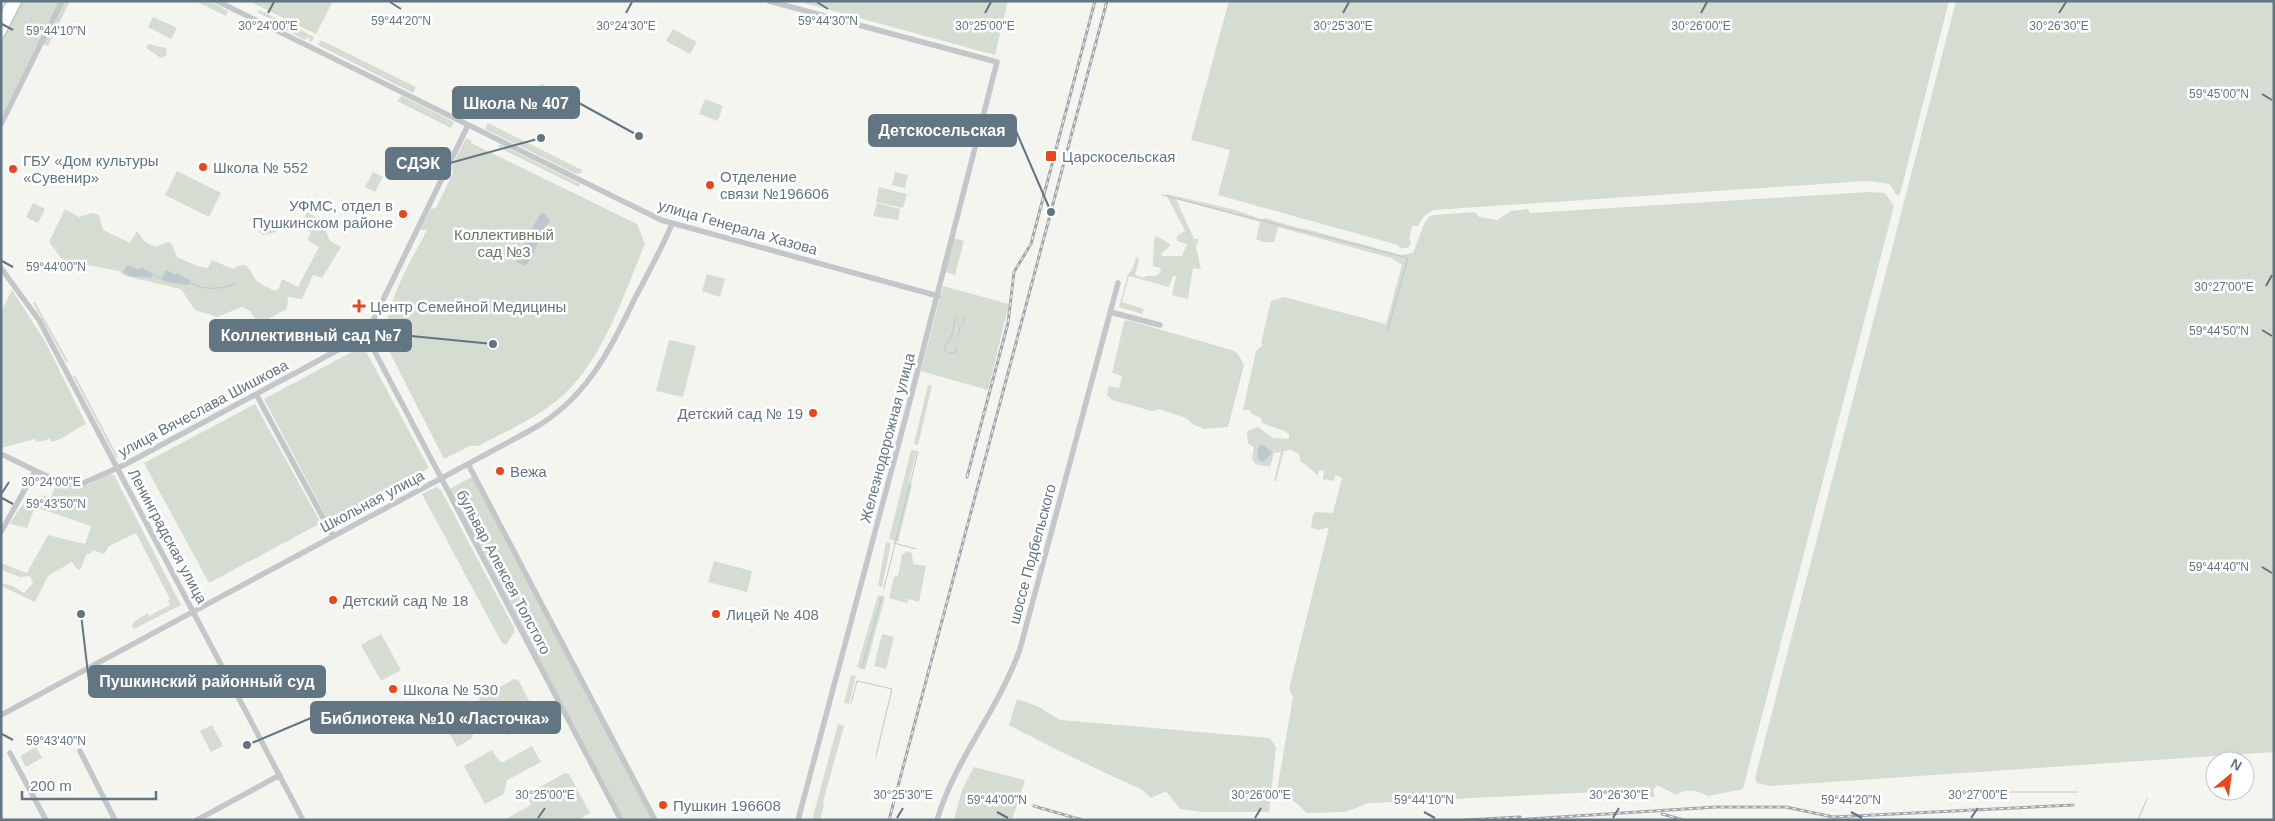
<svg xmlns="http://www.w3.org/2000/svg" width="2275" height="821" viewBox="0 0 2275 821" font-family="Helvetica,sans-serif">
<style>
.green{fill:#d5dcd1}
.water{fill:#bcc8cd}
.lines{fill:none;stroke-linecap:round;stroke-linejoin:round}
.stream{stroke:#bcc8cd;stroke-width:1}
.major-casing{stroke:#b6babe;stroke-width:9}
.minor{stroke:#c4c7ca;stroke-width:5.5}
.major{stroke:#fff;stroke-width:7}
.rail-casing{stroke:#a1a8ad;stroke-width:3}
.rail{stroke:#fff;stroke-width:1;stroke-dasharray:4;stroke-linecap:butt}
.ticks{fill:none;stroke:#627583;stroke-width:2}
.poi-dot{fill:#ea461b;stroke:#fff;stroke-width:2}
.labels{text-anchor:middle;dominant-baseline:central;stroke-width:5;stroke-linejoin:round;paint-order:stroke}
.poi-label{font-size:15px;fill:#627583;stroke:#fff;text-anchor:start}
.street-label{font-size:15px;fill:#627583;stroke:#fff}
.park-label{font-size:15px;fill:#677a61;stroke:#fff}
.ticks-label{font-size:12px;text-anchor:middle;fill:#627583;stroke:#fff;stroke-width:5;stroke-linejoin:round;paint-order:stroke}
.leader{fill:none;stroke:#627583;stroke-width:2}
.callout-dot{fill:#627583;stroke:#fff;stroke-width:2}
.callout{fill:#627583;stroke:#627583;stroke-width:2}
.callout-label{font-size:16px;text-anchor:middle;font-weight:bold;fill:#fff}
</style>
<rect width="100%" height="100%" fill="#f5f5f0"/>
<path class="green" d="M21 1H59L1 118V41Z
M64 1H70L48 46 43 44Z
M195 1H210L228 11 226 16Z
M254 1H333L316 34 253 3Z
M797 1H1008L995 55Z
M1229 1H1949L1900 194 1897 196 1890 184 1867 181 1434 210 1424 216 1418 226H1412L1409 239 1411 243 1408 248H1401L1398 245 1218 195 1230 150 1191 140Z
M1956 1H2274V752L1769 786 1757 783 1755 778Z
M259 10 314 37 312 41 309 42 310 39 307 37 305 40 270 22 272 20 257 12Z
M153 17 177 28 171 39 148 27Z
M673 29 697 42 690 54 666 41Z
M321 40 416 87 413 93 318 45Z
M148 44 166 48 167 55 161 58 146 48Z
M542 84 549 89 552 87 558 94 551 103 553 109 549 112 546 108 537 106 533 98 537 93 539 86Z
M402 96 454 122 451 128 397 101Z
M705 99 723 106 718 121 699 114Z
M488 123 582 170 581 173 576 174 485 129Z
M466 138 472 141 471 143 637 224 645 244C623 296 601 367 555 402 531 421 504 432 478 446H470L444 459 387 347C380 310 410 263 427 230H420L431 209 436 208 453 173 451 168Z
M500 144 580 184 579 187 498 147Z
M177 171 221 193 209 217 165 195Z
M373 172 383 177 375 192 365 187Z
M895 172 908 175 905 188 892 185Z
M879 187 907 194 903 208 876 202Z
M1870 192 1885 193 1894 206 1743 789 1708 796C1700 791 1685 787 1677 795L1657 785 1653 791 1655 797H1632L1627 793 1618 791 1369 803 1345 812 1306 813 1298 804 1277 790 1293 697 1289 689 1329 527 1318 530 1311 527 1313 515 1316 512 1333 513 1342 478 1336 475 1333 481 1326 479 1323 481 1324 471 1319 470 1318 475C1311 471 1308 465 1301 462L1299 454 1291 450 1284 451 1276 481H1274L1281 452 1274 453 1270 467 1255 464 1252 459 1254 447 1248 444 1247 431 1258 427 1273 438 1289 439V435L1285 431 1262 423 1261 418 1252 414 1249 410H1243L1256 351 1263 345 1261 343 1271 301 1284 297 1386 324 1402 265 1391 258 1278 227 1274 242H1263L1256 239 1260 222 1176 199 1194 239H1199L1196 247 1201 269 1193 268 1188 299 1172 295 1176 276H1173L1169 287 1129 276 1122 302 1144 309 1142 314 1119 307 1128 274 1132 270 1137 256 1139 260 1135 275 1144 278 1146 276H1156L1161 271 1160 268 1153 266 1154 239 1157 236 1170 244V246L1161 254 1163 256H1182L1187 244 1177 241V236L1185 231 1166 194 1232 209 1261 219 1265 218 1298 228 1306 229 1401 255 1413 253 1424 224 1429 217 1433 215 1475 212 1479 217 1497 220 1511 211 1528 209 1530 213Z
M33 203 45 209 38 223 26 217Z
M877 203 900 209 898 220 873 216Z
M65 209 79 217 93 213 99 215 103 230 130 243 137 231 145 242 155 247 168 242 172 244 177 257 197 266 208 268 212 260 233 269C250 258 249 273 257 281 261 285 270 288 275 291L279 288 282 279 298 287 319 247 307 240 311 232 300 226 307 212 321 220 330 241 341 247 322 278 313 275 302 299 288 297 287 309 259 324 250 311 242 307 217 317 195 310 181 289 125 276 119 271 88 265 86 270 78 273 76 268 70 270 49 242Z
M269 217 281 221 282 224 276 232 263 235 259 232 258 225Z
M954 238 964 241 955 275 945 272Z
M707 274 725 279 720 297 702 291Z
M943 286 1009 304 988 390 921 371Z
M12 290 46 343 86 424 58 440 51 442 50 438 42 442 41 441 36 442 35 439 1 448V312Z
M35 302 68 361 66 362 33 303Z
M1127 320 1232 350 1238 354 1244 365 1228 427 1204 429 1194 425 1186 418 1159 409 1152 411 1112 400 1107 395 1109 386 1119 388 1122 376 1112 373 1124 322Z
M669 340 696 346 683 397 656 391Z
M363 346 429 468 330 524 264 399Z
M75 375 118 457 116 458 73 376Z
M928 385 932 386 918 445 914 444Z
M255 404 321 523 209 583 144 463Z
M911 450 917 451 909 481 912 485 898 542 889 539Z
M109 474 114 475 181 605 134 629 132 625 135 621 148 613 149 616 170 605 168 601 170 599 136 533 109 546 104 554 93 550 90 554 87 553 80 570 76 568 72 562 48 576 35 602 1 586V583L13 586 24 593 33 583 30 576 20 577 1 570V563L27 573 48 535 85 544 91 526 35 507 27 528 10 524C21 505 27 494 51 497L56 484C77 493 91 483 109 474Z
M472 477 653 820H624L449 489Z
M436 487 441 490 514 628V632L506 645 502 643 422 494Z
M886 542 891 543 882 587 878 586Z
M906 551 912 553 913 564 926 566 919 602 908 599 907 603 889 598 894 577 898 576 902 555Z
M714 561 752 571 747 592 708 582Z
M878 595 885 597 865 670 857 667Z
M381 634 401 670 381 681 361 645Z
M882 634 894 637 886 669 874 666Z
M851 675 856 676 849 704 844 703Z
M514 679 518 680 538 717 536 720 509 735 484 723 478 724 474 730 472 738 457 747 449 733V730L483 711 479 698Z
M1017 699 1037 706 1060 720 1270 738 1276 747 1269 812H1202L1180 809 1166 791 1151 798 1141 789C1096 769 1052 748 1009 725Z
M838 724 844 726 823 802 824 805 820 820H812Z
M212 725 223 746 211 752 200 731Z
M532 746 541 762 507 780 504 794 485 804 464 766 492 750 499 761 503 762Z
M36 747 42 758 26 767 20 756Z
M974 767 1025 780 1012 820H954L962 790Z
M565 773 569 774 590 813 578 820H504L531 805 527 794Z"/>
<path class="water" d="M544 213 550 220 528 263 524 266 516 261V258L540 214Z
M127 265 139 270 140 267 161 278 166 270 176 275 177 273 191 281 189 285 167 282 153 275 151 278 130 276 123 272Z
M1260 445 1265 446 1272 453 1263 462 1258 459 1257 450Z"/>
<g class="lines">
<path class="stream" d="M1162 195 1408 258 1387 332
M190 283C205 291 221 289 236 284
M958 337 960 326 964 322 963 317
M946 350 945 345C952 338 955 328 954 319L957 316
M949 353 955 352 957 347
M894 543 916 549
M884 588 918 452
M862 668 882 596
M851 703 857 681 892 689 876 756
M1948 792H2078
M2138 820 2147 799"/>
<g class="major-casing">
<path id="major" d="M1 20 11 1
M1 34 18 1"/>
</g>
<path class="minor" d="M217 1 661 220 938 296
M769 1 997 62 906 416 798 820
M1 124 62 1
M1 268 39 320 303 820
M1110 312 1160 325
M366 335 621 820
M256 394 333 536
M1 454 63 484 79 485 124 465 366 335 468 125
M468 464 655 820
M1 532 35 471
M1 715 531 430C585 400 608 354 634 300 647 275 661 250 672 224
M80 751 115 820
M10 753 46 820
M197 820 280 775
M937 820C955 759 999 709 1020 649L1118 283"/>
<use href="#major" class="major"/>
<g class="rail-casing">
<path id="rail" d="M967 477 1008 323 1014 272 1031 244 1095 1
M1034 806 1082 820
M1662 814 1684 820
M889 820 1107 1
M1465 820 1520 817
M1513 820 1716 807H1786L1833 817 2073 805"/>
</g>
<use href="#rail" class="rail"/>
</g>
<path class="ticks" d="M390 2 401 9M817 2 828 9M268 13 274 2M626 13 632 2M985 13 991 2M1343 13 1349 2M1701 13 1707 2M2059 13 2066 2M2 24 13 30M2262 94 2272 100M2 261 13 267M2266 286 2272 275M2262 330 2272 336M2 493 9 482M2 498 13 504M2262 567 2272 573M2 734 13 740M997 812 1008 818M1424 812 1435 818M1851 812 1862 818M538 818 545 808M897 818 903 808M1255 818 1261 808M1613 818 1619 808M1971 818 1978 808"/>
<g class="poi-dot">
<rect x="1045" y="150" width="12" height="12" rx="2.5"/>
<circle cx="203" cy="167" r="5"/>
<circle cx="13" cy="169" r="5"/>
<circle cx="710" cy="185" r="5"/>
<circle cx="403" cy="214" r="5"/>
<path d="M356.5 298.5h5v5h5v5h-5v5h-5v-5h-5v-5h5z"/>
<circle cx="813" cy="413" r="5"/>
<circle cx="500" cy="471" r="5"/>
<circle cx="333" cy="600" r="5"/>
<circle cx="716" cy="614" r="5"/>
<circle cx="393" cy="689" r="5"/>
<circle cx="663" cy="805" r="5"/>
</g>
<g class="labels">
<g class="poi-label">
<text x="1062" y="156">Царскосельская</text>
<text x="23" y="160">ГБУ «Дом культуры<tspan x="23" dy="17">«Сувенир»</tspan></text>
<text x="213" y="167">Школа № 552</text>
<text x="720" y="176">Отделение<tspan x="720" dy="17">связи №196606</tspan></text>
<text x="393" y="205" text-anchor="end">УФМС, отдел в<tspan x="393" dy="17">Пушкинском районе</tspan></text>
<text x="370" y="306">Центр Семейной Медицины</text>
<text x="803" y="413" text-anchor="end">Детский сад № 19</text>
<text x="510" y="471">Вежа</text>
<text x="343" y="600">Детский сад № 18</text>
<text x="726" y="614">Лицей № 408</text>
<text x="403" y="689">Школа № 530</text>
<text x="673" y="805">Пушкин 196608</text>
</g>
<g class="street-label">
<text transform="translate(738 227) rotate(16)">улица Генерала Хазова</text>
<text transform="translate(203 408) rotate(-28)">улица Вячеслава Шишкова</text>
<text transform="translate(887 438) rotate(-75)">Железнодорожная улица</text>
<text transform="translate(372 501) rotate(-28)">Школьная улица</text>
<text transform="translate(168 536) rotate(62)">Ленинградская улица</text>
<text transform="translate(1032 554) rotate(-75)">шоссе Подбельского</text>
<text transform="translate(504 572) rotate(62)">бульвар Алексея Толстого</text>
</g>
<g class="park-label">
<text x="504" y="234">Коллективный<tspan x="504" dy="17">сад №3</tspan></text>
</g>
</g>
<g class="ticks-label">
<text x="401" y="25">59°44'20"N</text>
<text x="828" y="25">59°44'30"N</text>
<text x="268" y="30">30°24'00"E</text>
<text x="626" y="30">30°24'30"E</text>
<text x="985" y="30">30°25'00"E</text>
<text x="1343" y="30">30°25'30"E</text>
<text x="1701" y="30">30°26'00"E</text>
<text x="2059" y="30">30°26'30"E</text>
<text x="56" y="35">59°44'10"N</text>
<text x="2219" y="98">59°45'00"N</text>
<text x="56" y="271">59°44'00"N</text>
<text x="2224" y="291">30°27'00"E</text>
<text x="2219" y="335">59°44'50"N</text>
<text x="51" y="486">30°24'00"E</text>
<text x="56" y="508">59°43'50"N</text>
<text x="2219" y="571">59°44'40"N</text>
<text x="56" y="745">59°43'40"N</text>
<text x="545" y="799">30°25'00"E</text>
<text x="903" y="799">30°25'30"E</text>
<text x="1261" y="799">30°26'00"E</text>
<text x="1619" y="799">30°26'30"E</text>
<text x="1978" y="799">30°27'00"E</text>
<text x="997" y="804">59°44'00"N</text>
<text x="1424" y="804">59°44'10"N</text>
<text x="1851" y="804">59°44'20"N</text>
</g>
<path class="leader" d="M639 136L579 103M1051 212L1016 131M541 138L450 163M493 344L411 336M81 614L89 682M247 745L311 718"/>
<g class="callout-dot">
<circle cx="639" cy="136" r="5"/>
<circle cx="1051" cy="212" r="5"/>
<circle cx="541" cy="138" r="5"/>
<circle cx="493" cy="344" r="5"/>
<circle cx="81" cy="614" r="5"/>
<circle cx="247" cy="745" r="5"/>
</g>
<g class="callout">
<rect x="453" y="87" width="126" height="31" rx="5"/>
<rect x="869" y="115" width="147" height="31" rx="5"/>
<rect x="386" y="148" width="64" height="31" rx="5"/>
<rect x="210" y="320" width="201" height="31" rx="5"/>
<rect x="89" y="666" width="236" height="31" rx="5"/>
<rect x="311" y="702" width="249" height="31" rx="5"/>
</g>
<g class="callout-label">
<text x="516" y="109">Школа № 407</text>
<text x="942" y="136">Детскосельская</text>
<text x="418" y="169">СДЭК</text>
<text x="311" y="341">Коллективный сад №7</text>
<text x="207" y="687">Пушкинский районный суд</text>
<text x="435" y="724">Библиотека №10 «Ласточка»</text>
</g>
<rect width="2275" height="821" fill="none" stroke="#627583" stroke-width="5"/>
<g transform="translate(2230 776) rotate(29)"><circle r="24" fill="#ffffff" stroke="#c0c8cd"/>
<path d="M0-4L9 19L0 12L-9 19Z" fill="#ea461b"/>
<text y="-8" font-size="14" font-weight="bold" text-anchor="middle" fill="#627583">N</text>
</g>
<path d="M22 791v8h134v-8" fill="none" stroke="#627583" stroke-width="2.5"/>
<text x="30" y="791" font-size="15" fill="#627583" stroke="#ffffff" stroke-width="4" paint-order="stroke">200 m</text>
</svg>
